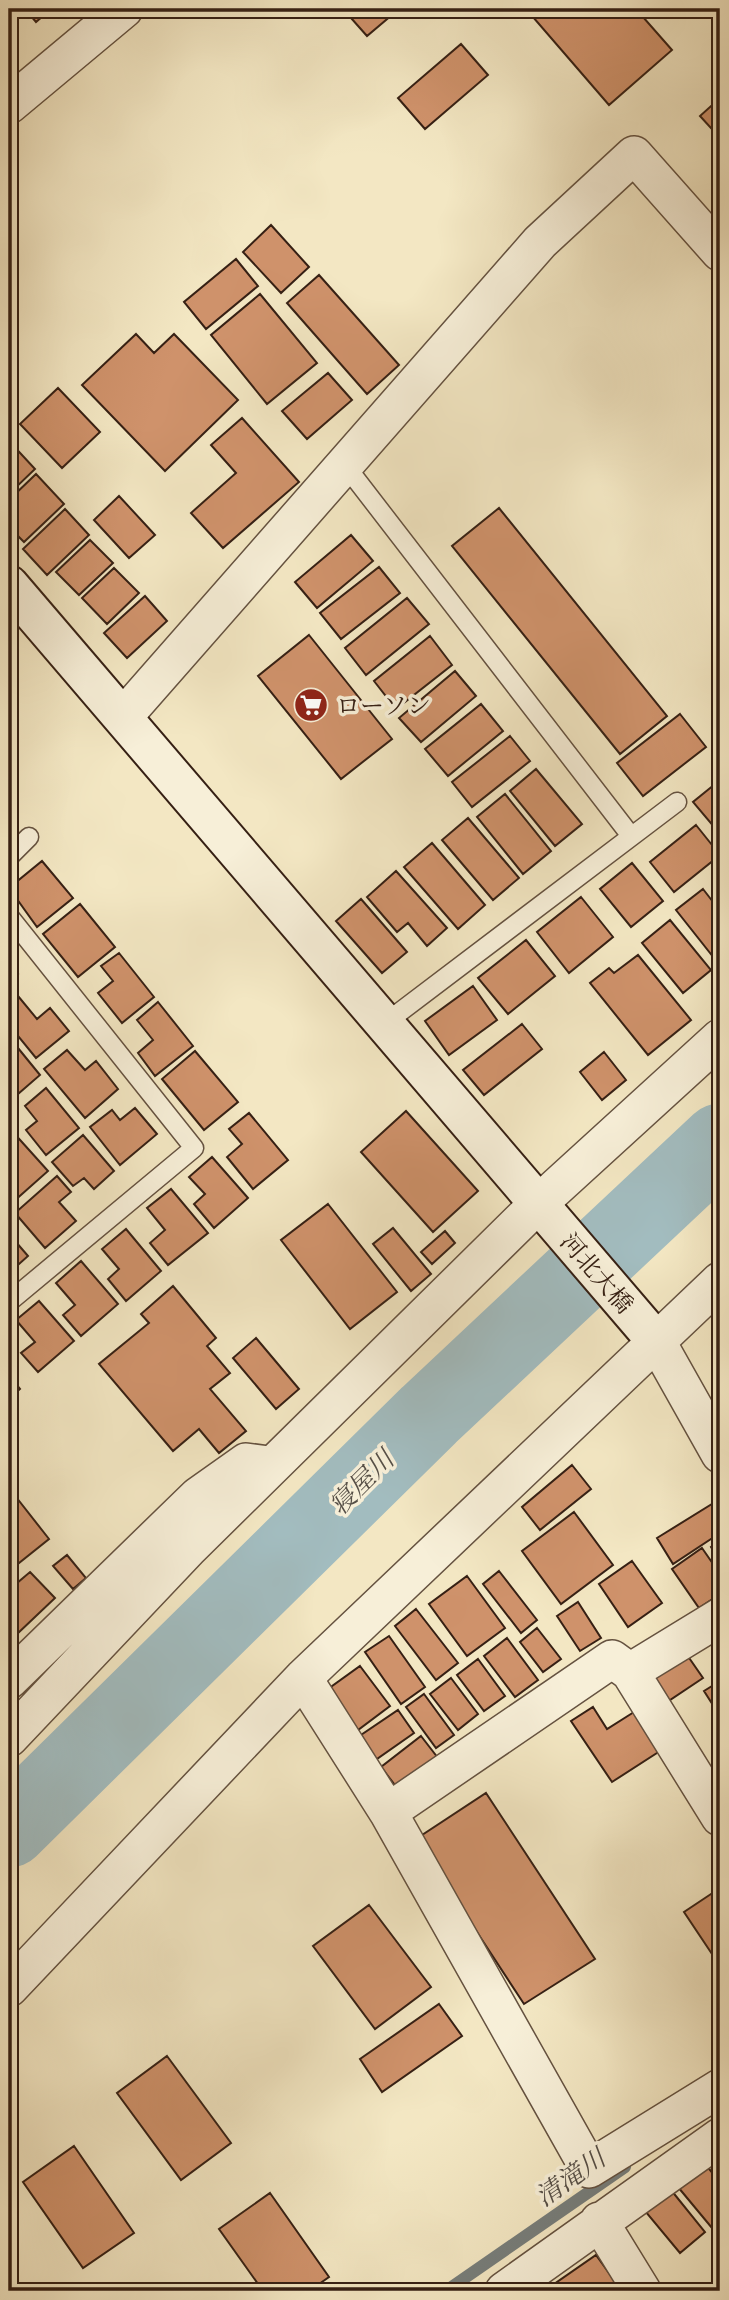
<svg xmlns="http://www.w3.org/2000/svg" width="729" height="2300" viewBox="0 0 729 2300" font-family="'Gentium Book Plus','Noto Serif JP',serif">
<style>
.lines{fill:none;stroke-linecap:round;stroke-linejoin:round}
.stream{stroke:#777e7b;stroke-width:12}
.river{stroke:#a2bcbf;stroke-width:77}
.building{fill:#cf926b;stroke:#362014;stroke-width:2}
.lane-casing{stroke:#655240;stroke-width:21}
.street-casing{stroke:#655240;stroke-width:40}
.secondary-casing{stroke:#362014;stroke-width:42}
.lane{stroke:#f7efd8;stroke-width:18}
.street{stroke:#f7efd8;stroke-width:37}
.secondary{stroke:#f7efd8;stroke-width:38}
.labels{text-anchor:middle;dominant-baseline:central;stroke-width:7;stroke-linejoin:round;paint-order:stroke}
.poi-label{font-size:24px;fill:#362014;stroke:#f7efd8;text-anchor:start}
.street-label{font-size:24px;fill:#362014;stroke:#f7efd8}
.water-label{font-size:26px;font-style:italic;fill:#564f47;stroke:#f7efd8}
</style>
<rect width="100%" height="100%" fill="#f3e7c3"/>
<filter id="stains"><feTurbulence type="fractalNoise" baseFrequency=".00286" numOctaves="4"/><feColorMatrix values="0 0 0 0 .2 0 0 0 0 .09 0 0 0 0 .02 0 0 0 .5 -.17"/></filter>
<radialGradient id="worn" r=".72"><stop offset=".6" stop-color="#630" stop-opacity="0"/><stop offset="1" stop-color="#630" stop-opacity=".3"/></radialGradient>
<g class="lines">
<path class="stream" d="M446 2291 625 2167"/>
<path class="river" d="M9 1829 429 1415 720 1142"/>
</g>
<path class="building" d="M25 9H51L36 22Z
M343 9H399L367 36Z
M526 9H636L672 50 609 105Z
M461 44 488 75 425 129 398 98Z
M720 98V138L700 116Z
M271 225 309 267 281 293 243 252Z
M236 259 258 286 206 329 184 302Z
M319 275 399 365 367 394 287 303Z
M260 294 317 363 267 404 211 335Z
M136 334 154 353 174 334 238 400 165 471 82 385Z
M328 373 352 400 307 439 282 411Z
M58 388 100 432 62 468 20 424Z
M242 418 299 482 223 548 191 513 236 473 211 445Z
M9 441 35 469 9 494Z
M36 474 64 504 24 542 9 527V500Z
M119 496 155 535 129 558 94 520Z
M499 508 667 716 620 754 452 546Z
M65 509 89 535 47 575 23 549Z
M351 535 373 561 317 608 295 582Z
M90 540 113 563 79 595 56 572Z
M379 567 400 593 341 639 320 613Z
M114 568 139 593 107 624 82 598Z
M145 596 167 621 127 658 104 633Z
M407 598 429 624 366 675 345 648Z
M309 635 392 739 341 779 258 676Z
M430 636 452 665 396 709 374 681Z
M455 671 476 696 421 742 399 718Z
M481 704 503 731 448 776 425 749Z
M680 714 706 747 643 796 617 763Z
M510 736 530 761 472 807 452 782Z
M536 769 582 824 555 846 510 791Z
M720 780V834L693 802Z
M505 794 551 851 523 874 477 817Z
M468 818 519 878 493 900 442 840Z
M696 825 720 855 674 892 650 862Z
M432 843 485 905 458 929 404 867Z
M42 861 73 898 37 927 9 888Z
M632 863 663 901 631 927 600 889Z
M396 871 447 928 427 946 408 923 397 932 367 897Z
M703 889 720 911 718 963 676 910Z
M581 897 613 937 569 973 537 932Z
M361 899 407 952 382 973 336 921Z
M80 904 115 947 78 977 43 934Z
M670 920 711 970 683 993 642 943Z
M526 940 555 976 508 1014 478 978Z
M119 953 154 997 122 1023 98 993 113 981 101 966Z
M638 955 691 1020 648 1055 590 983 609 968 614 973Z
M9 963 18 974 9 982Z
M473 986 497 1020 449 1055 425 1021Z
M18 996 37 1019 50 1008 69 1031 36 1058 9 1025V1004Z
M158 1002 193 1046 155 1076 138 1053 153 1040 137 1020Z
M522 1024 542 1049 484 1095 463 1070Z
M9 1037 40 1075 18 1094 9 1082Z
M67 1050 85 1070 96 1061 118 1089 85 1118 44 1069Z
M195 1051 238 1102 204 1130 162 1079Z
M604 1052 626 1080 602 1100 580 1072Z
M46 1088 79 1128 46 1155 26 1130 37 1121 25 1106Z
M135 1108 157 1134 120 1165 90 1127 112 1110 120 1120Z
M406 1111 478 1191 433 1232 361 1152Z
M249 1113 288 1160 253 1189 227 1157 242 1144 229 1129Z
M12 1131 48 1171 13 1202 9 1197V1134Z
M83 1135 114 1171 94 1189 84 1178 73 1186 52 1162Z
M212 1157 248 1198 214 1228 194 1204 205 1194 189 1177Z
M57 1176 71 1192 59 1202 76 1221 45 1248 15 1213Z
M171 1189 208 1233 168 1265 150 1243 165 1230 147 1208Z
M328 1204 397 1292 350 1329 281 1240Z
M393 1228 431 1274 411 1291 373 1244Z
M126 1229 161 1271 126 1301 108 1279 119 1269 102 1249Z
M445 1231 455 1243 432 1264 421 1252Z
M9 1234 28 1256 9 1273Z
M81 1261 118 1304 81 1336 63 1315 75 1305 56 1283Z
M173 1286 216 1338 207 1346 230 1373 210 1389 246 1431 219 1453 199 1429 173 1451 99 1364 149 1323 141 1314Z
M39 1301 74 1341 38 1372 21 1353 35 1342 16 1320Z
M256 1338 299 1389 276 1409 233 1358Z
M9 1375 20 1389 9 1399Z
M572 1465 591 1489 540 1530 522 1507Z
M9 1488 49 1539 14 1567 9 1560Z
M720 1499V1533L673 1564 657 1538Z
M574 1512 613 1565 561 1604 522 1551Z
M720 1540V1561L711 1547Z
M702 1548 720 1574V1594L699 1608 672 1569Z
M67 1555 86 1578 73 1589 53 1566Z
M632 1561 662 1603 628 1627 599 1584Z
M499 1571 537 1620 521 1633 483 1584Z
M30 1572 55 1598 16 1635 9 1627V1574L17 1583Z
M467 1576 505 1628 467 1656 429 1604Z
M578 1602 601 1638 580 1651 557 1616Z
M416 1609 458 1663 436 1680 395 1626Z
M537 1628 561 1659 543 1672 520 1642Z
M389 1636 425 1687 401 1704 365 1652Z
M507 1638 538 1680 515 1697 484 1656Z
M685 1652 703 1678 661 1706 643 1679Z
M478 1659 505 1696 484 1711 457 1675Z
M360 1666 390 1706 358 1730 328 1689Z
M451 1678 478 1714 458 1730 430 1694Z
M720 1681V1716L704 1691Z
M424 1694 454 1735 436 1748 406 1707Z
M593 1707 607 1729 634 1712 660 1751 612 1782 571 1721Z
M398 1710 414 1733 374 1761 358 1737Z
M421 1736 438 1758 398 1789 381 1767Z
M486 1793 595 1959 524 2004 416 1839Z
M720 1888V1966L684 1912Z
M369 1905 431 1987 375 2029 313 1946Z
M439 2004 462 2036 382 2092 360 2059Z
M167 2056 231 2143 181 2180 117 2093Z
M74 2146 134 2233 83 2268 23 2182Z
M705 2164 720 2182V2221L712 2228 678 2187Z
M671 2190 705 2232 680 2253 645 2211Z
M270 2193 329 2277 309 2291H263L219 2229Z
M596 2255 622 2291H544Z"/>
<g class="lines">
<g class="lane-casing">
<path id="lane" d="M345 465 631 836
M9 857 29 837
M9 916 194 1148 9 1302
M384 1024 677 802"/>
</g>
<g class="street-casing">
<path id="street" d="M9 105 124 9
M124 716 540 242 634 155 720 252
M657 1342 720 1454
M630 1672 720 1817
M303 1678 388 1812 589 2169 720 2088
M9 1680 198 1496 246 1462 269 1465
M9 1738 189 1548 538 1204 720 1038
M388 1812 612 1659 630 1672 720 1617
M9 1988 303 1678 720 1281
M599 2221 642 2291
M504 2291 720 2137"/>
</g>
<g class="secondary-casing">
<path id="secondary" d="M9 585 657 1342"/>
</g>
<use href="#lane" class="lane"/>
<use href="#street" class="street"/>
<use href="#secondary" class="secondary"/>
</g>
<defs>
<g id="supermarket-disc" transform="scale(1.75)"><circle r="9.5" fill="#8f2418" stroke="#f7efd8"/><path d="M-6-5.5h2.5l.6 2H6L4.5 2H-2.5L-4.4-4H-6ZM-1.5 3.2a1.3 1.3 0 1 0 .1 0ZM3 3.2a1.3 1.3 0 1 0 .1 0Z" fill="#fff"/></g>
</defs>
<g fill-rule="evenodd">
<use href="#supermarket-disc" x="311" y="705"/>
</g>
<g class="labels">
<g class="poi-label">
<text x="336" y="705">ローソン</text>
</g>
<g class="street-label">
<text transform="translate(597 1273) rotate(49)">河北大橋</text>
</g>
<g class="water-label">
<text transform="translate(361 1482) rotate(-45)">寝屋川</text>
<text transform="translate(570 2177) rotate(-35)">清滝川</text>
</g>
</g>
<rect width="729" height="2300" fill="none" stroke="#f3e7c3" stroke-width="35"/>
<rect x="10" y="10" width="708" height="2279" fill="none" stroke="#362014" stroke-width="3.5"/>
<rect x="18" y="18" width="694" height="2265" fill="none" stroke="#362014" stroke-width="2"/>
<rect width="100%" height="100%" filter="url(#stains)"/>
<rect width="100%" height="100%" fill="url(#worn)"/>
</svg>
